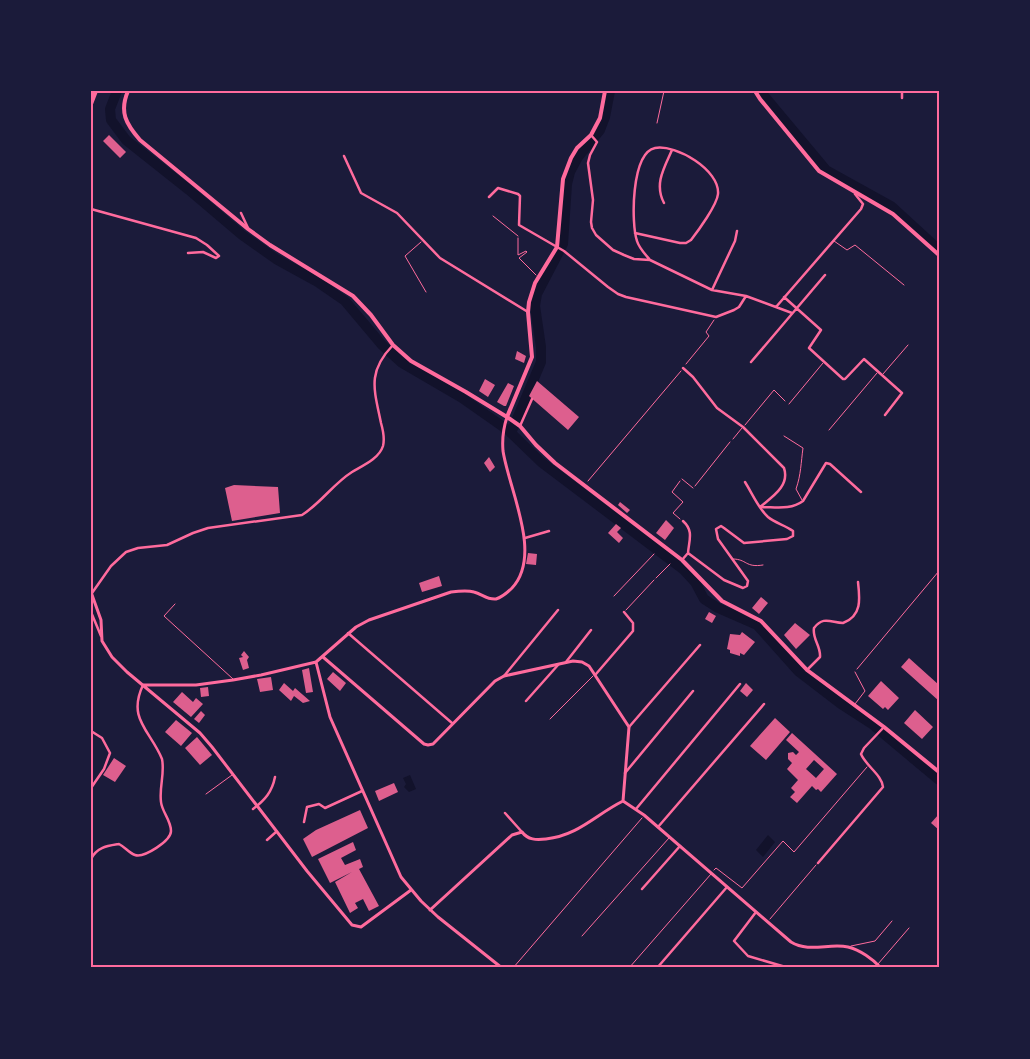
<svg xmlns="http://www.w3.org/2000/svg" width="1030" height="1059" viewBox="0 0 1030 1059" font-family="'Zilla Slab',serif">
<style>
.water{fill:#12122b}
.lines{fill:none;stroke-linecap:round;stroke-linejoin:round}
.river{stroke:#12122b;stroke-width:10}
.building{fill:#dd5f8e;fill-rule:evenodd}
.path{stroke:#ff6b9d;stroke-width:1}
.service{stroke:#ff6b9d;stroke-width:1}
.minor{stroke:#ff6b9d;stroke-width:2.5}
.tertiary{stroke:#ff6b9d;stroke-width:3}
.secondary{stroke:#ff6b9d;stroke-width:4}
.neatline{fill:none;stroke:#ff6b9d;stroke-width:2}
</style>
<rect width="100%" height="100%" fill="#1b1b3a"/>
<path class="water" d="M410 775 416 789 409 792 404 787 406 784 403 778Z
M768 835 775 842 763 857 756 850Z"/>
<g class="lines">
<path class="river" d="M117 91 110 109 111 120 126 140 189 190 242 235 276 259 316 281 345 301 382 345 402 363 462 398 509 431 541 462 684 570 695 582 704 599 718 608 757 625 798 671 841 704 872 724 939 780
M760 91 826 170 891 206 939 250
M511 433 541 362V347L535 306 537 294 563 244 567 184 570 172 578 157 600 130 605 117 610 91"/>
</g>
<path class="building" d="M109 135 126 152 120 158 103 141Z
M517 351 526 356 524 363 515 359Z
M485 379 495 385 488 397 479 391Z
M537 381 579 417 568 430 529 396Z
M508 383 514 386 506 406H504L497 402Z
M489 457 495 467 490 472 484 463Z
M234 485 278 487 280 513 232 521 225 488Z
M620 502 630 510 627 513 618 505Z
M666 520 674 528 665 540 656 533Z
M616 524 621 528 617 532 623 538 619 543 608 533Z
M528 553 537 554 536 565 526 564Z
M439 576 442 586 422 592 419 583Z
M761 597 768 603 759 614 752 608Z
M709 612 716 616 712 623 705 619Z
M795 623 810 635 796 649 784 635Z
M742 632 755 642 744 655 740 653V656L730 653V650L727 649 730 634 740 635Z
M244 651 249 657 247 660 249 668 243 670 239 658 243 657 241 655Z
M909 658 939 685V701L901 667Z
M309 668 313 692 306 693 302 670Z
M333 672 346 683 340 691 327 679Z
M271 677 273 690 260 692 257 679Z
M881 681 899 698 888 710 885 707 883 709 868 696Z
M284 683 293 691 295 688 310 701 303 703 294 696 291 701 279 690Z
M746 683 753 690 747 697 740 691Z
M208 687 209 696 201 697 200 688Z
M182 692 193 702 196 698 203 704 191 717 173 702Z
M915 710 933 727 922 739 904 723Z
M201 711 205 715 199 723 194 719Z
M775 718 790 732 766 760 750 746Z
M176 720 192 733 181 746 165 732Z
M792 733 837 774 821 792 818 789 816 790 812 786 797 803 790 797 795 792 791 788 798 780 787 769 792 763 788 759V753L793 752 796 755 799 752 786 740ZM814 760 824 769 816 778 806 769Z
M197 737 212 755 200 765 185 748Z
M114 758 126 766 115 782 103 775Z
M394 783 398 792 379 801 375 791Z
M360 810 368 828 312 857 303 839 316 830Z
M939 814V830L931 823Z
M353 842 356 850 341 858 345 865 360 859 363 867 359 869 379 906 369 911 363 899 355 903 358 908 350 913 335 882 352 872 330 883 318 859Z"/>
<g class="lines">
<path class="path" d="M518 238V255L526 251 527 252 519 258 536 275
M421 242 405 256 426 292
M686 364 709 336 706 332 714 320
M745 425 774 390 785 401
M588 481 681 371
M695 486 730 442
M680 519 673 513 683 502 672 492 680 481
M614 596 654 554
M626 610 654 580
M857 669 939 571
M714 870 716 868 742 888 783 841 794 852 867 767
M770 919 816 865
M513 968 642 818"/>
<path class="service" d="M657 123 664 91
M493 216 518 236
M834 241 847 250 855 245 904 285
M883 374 908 345
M789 404 823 363
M829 430 877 373
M784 436 803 448C801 462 801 475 796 489L802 500
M733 439 742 428
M682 479 693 488
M733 559C747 559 745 568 763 565
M656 578 670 564
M175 604 164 616 233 679
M855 704 865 691 855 672
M550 719 593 676
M206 794 232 775
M582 936 669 838
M851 946 875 941 892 921
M878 964 909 928
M629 968 711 874"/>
<path class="minor" d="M902 91V98
M591 135 597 142 590 155 588 163 593 200 591 222 592 228 596 235 613 250 624 255 634 259 650 260 712 290 746 296 792 313
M344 156 361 193 397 213 440 258 528 312
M489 197 498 188 518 194 520 196 519 225 564 251 608 287 618 294 626 297 716 317 734 310 739 307 746 296
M664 203C654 184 664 168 672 150
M91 209 196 238 207 245 219 256 216 258 203 252 188 253
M241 213 248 228
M635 233 680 243H686L691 240C698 231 717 205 718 194 720 170 676 144 655 148 631 153 631 224 637 241 639 248 645 254 650 260
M712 290 735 241 737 231
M784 297 821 330 809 348 843 379H845L864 359 902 393 885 415
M776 307 861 209 863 204 855 194
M751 362 825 275
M683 368 693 377 717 408 743 427 784 468C790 486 772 497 760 507
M520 426 532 399
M762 507C776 507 791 510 803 501L826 463 830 464 861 492
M683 521C694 531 689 540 688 553
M525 538 549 531
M682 560 688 553 724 580 743 588 747 586 748 581 718 539 716 529 721 526 724 528 744 543 787 539 793 536V531C785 525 775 523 768 517 758 508 752 493 745 482
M92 593 111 566 126 552 138 548 167 545 193 533 208 528 302 515C321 503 333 484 352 472 362 466 379 459 383 446 385 438 383 430 381 423 374 389 367 372 393 345
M91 612 101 636
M348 633 452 723
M566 662 591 630
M807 670 820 657C821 646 812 639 814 628 823 616 830 622 843 623 862 616 860 599 858 582
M596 674 633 631V623L624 612
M504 676 558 610
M526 701 558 665
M629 727 700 645
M91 731 102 738 110 753 104 769 91 788
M625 773 693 691
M253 809C265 800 272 792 275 777
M636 809 740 684
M505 813 522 832
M304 822 307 807 319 804 325 808 362 791
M658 827 764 704
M267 840 276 832
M91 859C97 847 107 846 119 844 125 847 129 853 135 855 144 858 171 841 171 831 171 820 162 812 161 802 159 787 165 774 162 759 150 730 127 719 143 685
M818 863 883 787C882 775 866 766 861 754L864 748 884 727
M642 889 680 846
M756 912 734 941 748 956 789 968
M657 968 727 887"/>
<path class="tertiary" d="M91 592 101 620 102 641 112 657 127 672 200 733 212 747 307 871 352 925 361 927 411 890
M323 657 424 744 428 745 433 744 495 681 504 676 573 661 582 662 589 666 629 727 623 801
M316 662 330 717 401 877 421 901 438 917 502 968
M143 685H196L233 680 261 675 316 662 356 627 369 620 451 592C459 591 467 590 474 592 482 594 487 600 496 599 502 597 507 593 512 588 543 555 509 490 503 451 502 439 503 429 507 417
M623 801 644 815 791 942C809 953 829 943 848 947 860 950 873 959 881 968
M430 910 512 835 522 832C528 840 536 840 546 839 579 835 595 815 623 801"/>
<path class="secondary" d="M128 91C119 112 126 124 140 140L248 229 270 245 353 296 371 315 393 345 411 361 466 392 507 417 520 426 536 445 555 463 682 560 722 601 761 621 807 670 884 727 939 772
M755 91 760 99 819 171 893 214 939 255
M91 148V104L96 91
M507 417 532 357 528 312 529 302 535 283 557 247 563 179 571 158 577 148 591 135 600 118 605 91"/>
</g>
<rect width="1030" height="1059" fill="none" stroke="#1b1b3a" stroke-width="185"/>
<rect x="92" y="92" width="846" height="874" class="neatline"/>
</svg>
